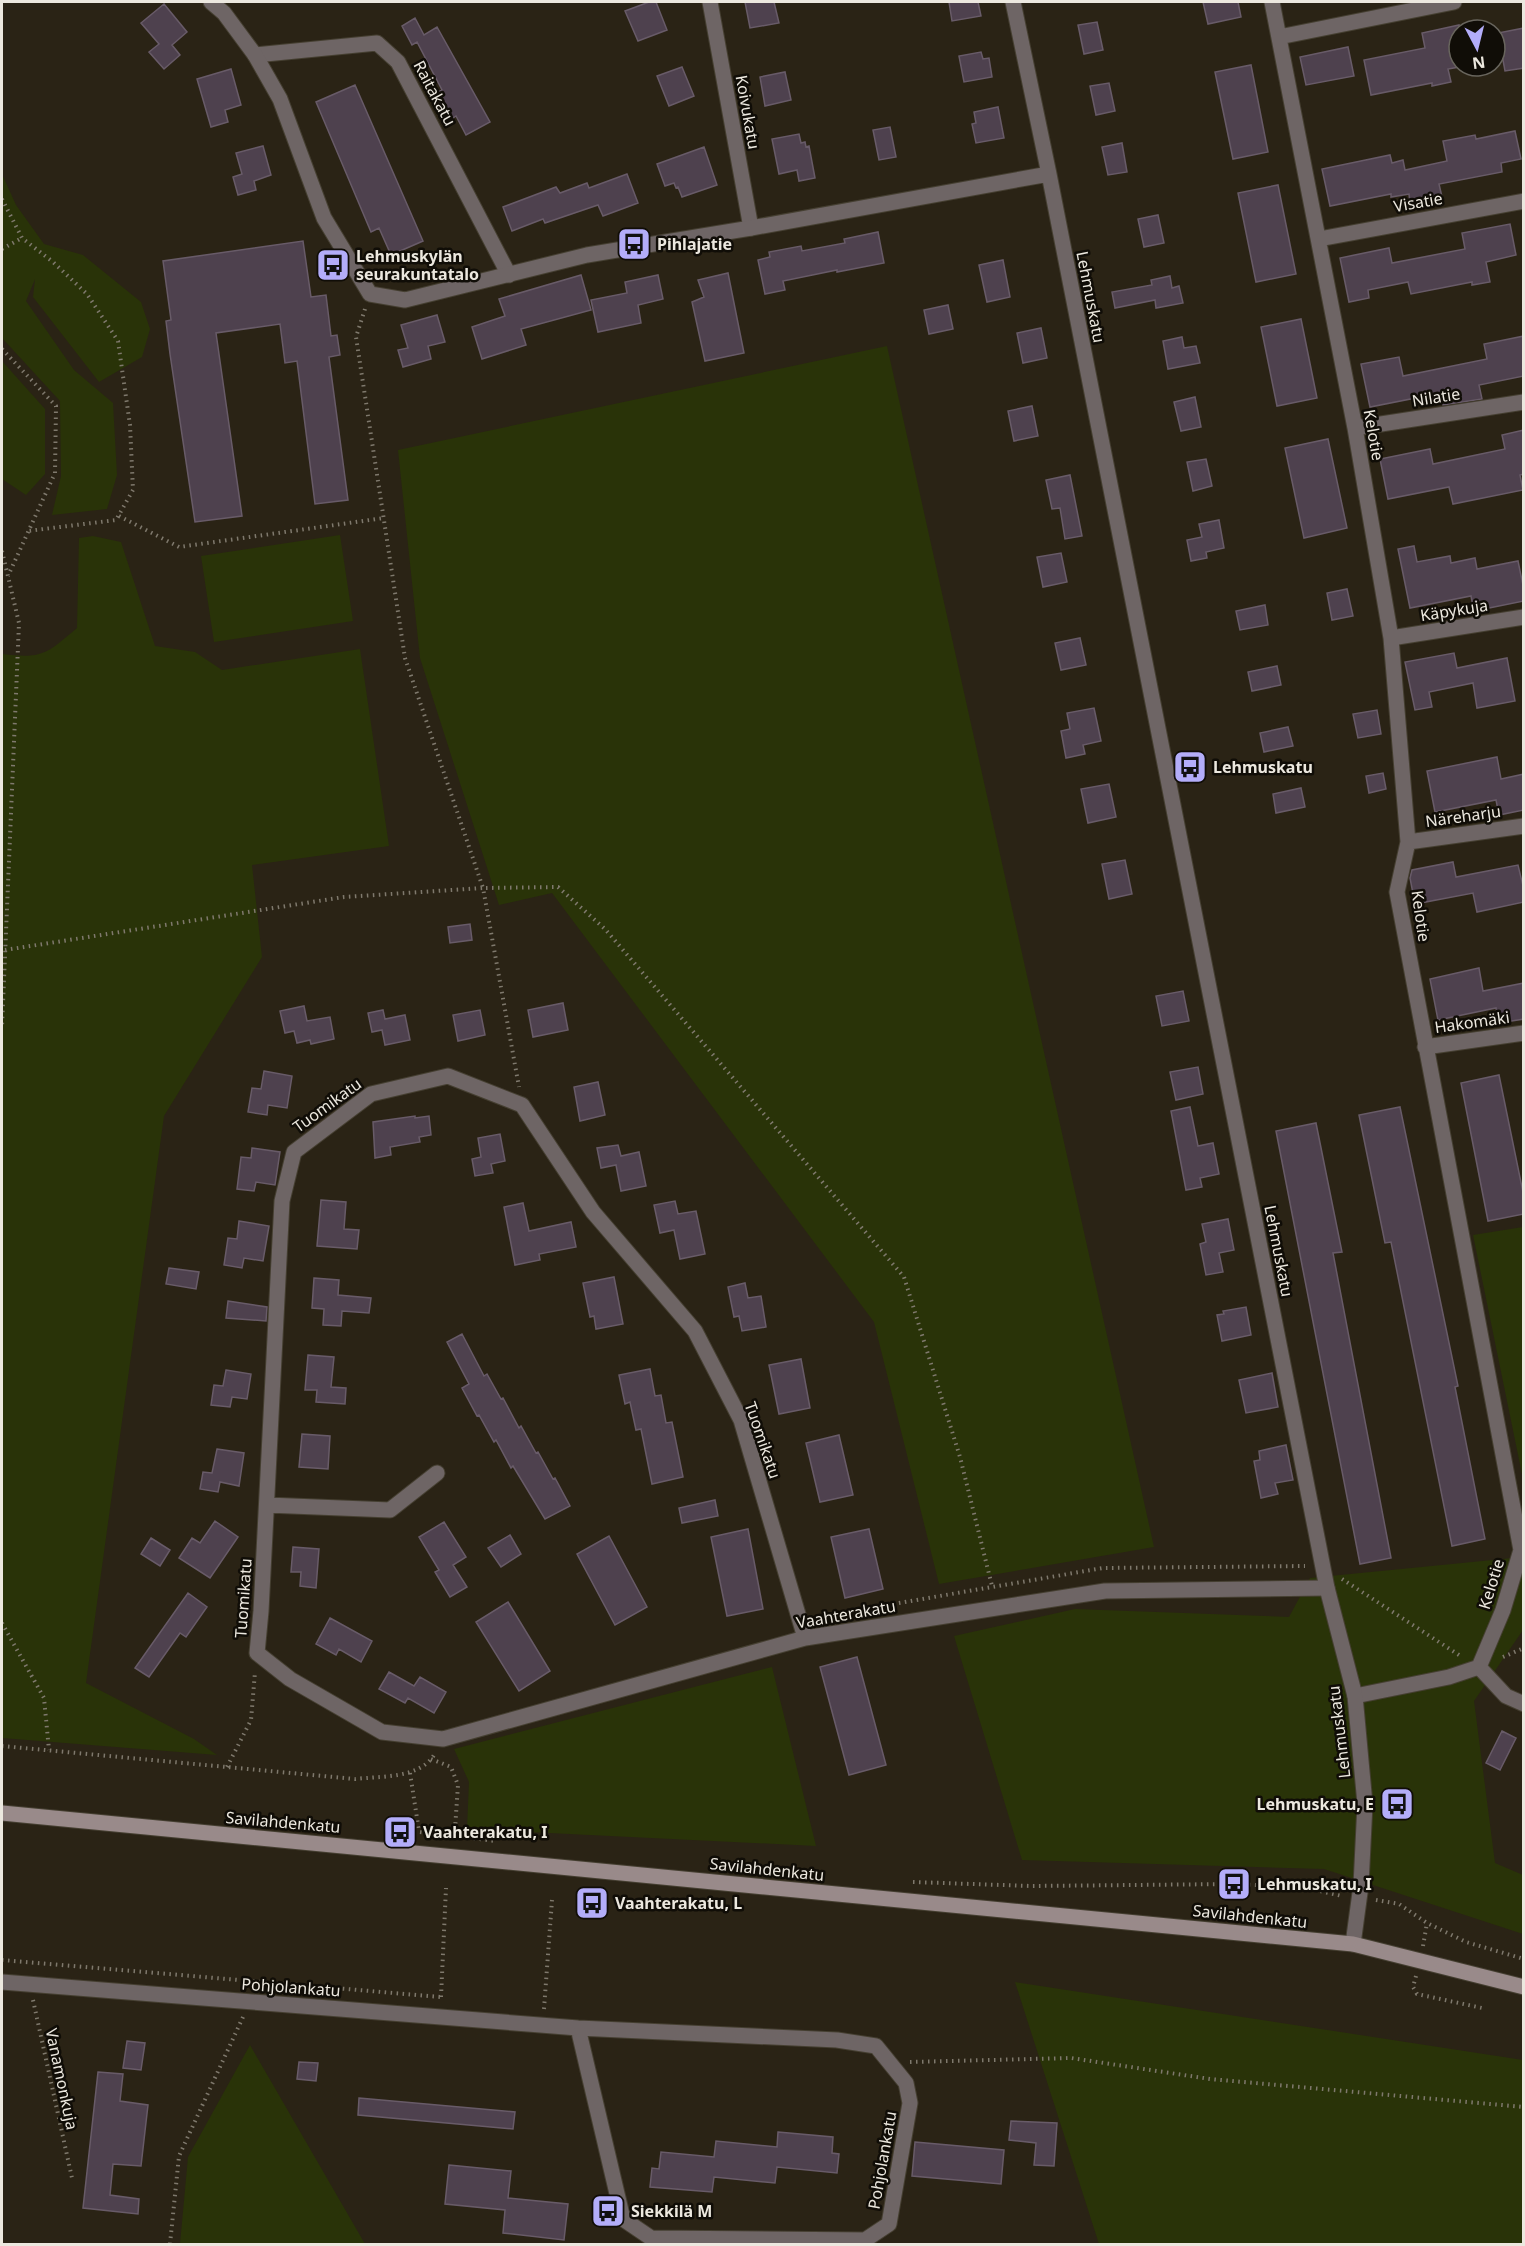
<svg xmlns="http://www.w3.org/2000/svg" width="1525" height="2246" viewBox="0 0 1525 2246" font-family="'Noto Sans',sans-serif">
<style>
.green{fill:#293308}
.building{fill:#4e414e;stroke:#685b68;stroke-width:1.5}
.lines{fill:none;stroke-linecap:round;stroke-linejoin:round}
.minor-casing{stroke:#453f31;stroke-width:17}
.tertiary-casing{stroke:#453f31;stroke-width:17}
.secondary-casing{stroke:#453f31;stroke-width:17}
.path{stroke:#7f796d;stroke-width:4;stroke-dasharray:1.5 4.5;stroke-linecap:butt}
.minor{stroke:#6e6565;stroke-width:15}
.tertiary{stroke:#6e6565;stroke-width:15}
.secondary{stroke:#998a8a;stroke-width:15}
.labels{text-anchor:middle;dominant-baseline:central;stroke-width:5;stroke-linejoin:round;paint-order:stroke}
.street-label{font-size:16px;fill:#ece8df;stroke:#100d07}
.poi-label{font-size:16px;font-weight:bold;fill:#ece8df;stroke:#100d07;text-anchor:start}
</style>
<rect width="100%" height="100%" fill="#2a2315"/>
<path class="green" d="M2 174 16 205 44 244 83 255 141 302 150 329 142 357 99 382 33 297 35 279 26 301 74 370 113 403 117 475 107 509 52 515 61 476 60 401 2 338Z
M887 346 1154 1547 939 1584 874 1322 552 893 499 905 420 658 398 450Z
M2 361 45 409V474L26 495 2 479Z
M340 535 353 621 214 642 201 556Z
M93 536 121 542 155 646 195 652 222 670 360 649 389 846 252 865 262 957 164 1116 86 1683 194 1739 217 1755 2 1738V654C43 659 46 654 77 628L79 538Z
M1523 1227H1524L1523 1479 1473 1235Z
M1523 1557V1630L1474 1701 1495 1863 1523 1875V1934L1324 1869 1022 1860 954 1636 1075 1609 1289 1617 1310 1578Z
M772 1667 816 1846 467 1829 469 1782 454 1749Z
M1015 1982 1523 2060V2244H1099Z
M250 2045 365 2244H180L188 2157Z"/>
<path class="building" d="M649 2H656L667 30 638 41 625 11Z
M745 2H774L779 23 750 28Z
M949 2H978L981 16 952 21Z
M1203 2H1238L1241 17 1208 24Z
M164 4 187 32 172 45 180 55 164 69 149 52 159 44 141 23Z
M415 18 424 35 437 27 490 122 466 135 456 116 453 118 446 106 441 108 434 94 442 90 417 42 412 45 402 26Z
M1097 22 1103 50 1084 54 1078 25Z
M1459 25V67L1448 69 1451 82 1432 86V83L1371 95 1364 60 1425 48 1422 33Z
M1524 28V68L1505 71 1498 33Z
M1348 47 1354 76 1306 85 1300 57Z
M981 52 983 59 989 58 992 77 964 82 959 56Z
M1251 65 1268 152 1233 159 1215 72Z
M682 67 694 96 669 106 657 76Z
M231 69 241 105 225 110 228 122 211 127 197 79Z
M785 72 791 100 765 106 760 77Z
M1109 83 1115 111 1096 115 1090 86Z
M355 85 423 241 391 255 379 228 371 232 316 102Z
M998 107 1004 138 976 143 972 124 976 123 974 112Z
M890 127 896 157 879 160 873 130Z
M1515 131 1521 159 1501 163 1502 172 1439 184 1442 197 1410 204 1409 194 1391 197V194L1330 206 1322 169 1390 155 1392 163 1403 160 1405 170 1447 161 1443 141 1475 135 1476 139Z
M799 134 801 143 805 142 806 147 809 146 815 178 799 181 797 170 779 174 772 139Z
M1122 143 1127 172 1108 175 1102 147Z
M263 146 271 175 254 181 256 190 238 195 233 177 242 174 236 153Z
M704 147 717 185 682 197 678 187 676 188 674 183 665 186 657 164Z
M627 174 638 203 603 216 598 205 545 223 543 219 512 231 503 207 556 187 560 193 587 183 589 188Z
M1278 185 1296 274 1256 282 1238 193Z
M1158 215 1164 243 1144 247 1138 219Z
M1510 224 1516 255 1486 262 1490 282 1472 285V282L1411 294 1408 282 1368 290 1369 298 1349 302 1340 258 1389 248 1392 263 1465 249 1462 233Z
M878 232 884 263 837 272V270L783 281 785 290 765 294 758 260 770 257 769 252 801 246 802 251 845 243 844 239Z
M303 241 311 297 326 295 331 336 337 335 340 355 329 357 348 500 315 504 297 361 285 363 280 324 216 333 242 516 195 522 170 354 166 321 171 320 163 261Z
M1003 260 1010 297 987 302 979 265Z
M728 273 744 353 705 361 692 302 704 297 698 280Z
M581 275 591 310 521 329 526 345 482 359 472 327 505 316 499 299Z
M658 275 663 299 638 305 641 323 598 332 591 300 627 293 625 282Z
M1170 276 1172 288 1179 286 1183 303 1156 308 1155 300 1115 308 1112 292 1152 285 1151 280Z
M948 305 953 329 929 334 924 310Z
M437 315 445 342 428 346 431 359 403 367 398 350 408 348 401 325Z
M1301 319 1317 398 1277 406 1261 327Z
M1041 328 1047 358 1023 363 1017 333Z
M1524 336V376L1479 385 1482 399 1443 405 1441 395 1431 396V395L1370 407 1361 364 1399 357 1403 376 1487 359 1484 344Z
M1182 337 1184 348 1196 346 1200 363 1168 369 1163 341Z
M1195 397 1201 427 1181 431 1174 402Z
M1032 406 1038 436 1014 441 1008 411Z
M1524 430V474L1520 475 1523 490 1453 504 1449 487 1388 499 1380 459 1430 449 1433 464 1505 449 1502 435Z
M1328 439 1347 528 1304 538 1285 448Z
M1206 459 1212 486 1193 491 1187 462Z
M1070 475 1082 536 1065 539 1060 508 1052 509 1046 480Z
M1219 520 1224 548 1206 552 1207 558 1191 561 1187 540 1202 537 1199 524Z
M1414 546 1417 562 1450 556 1451 563 1475 558 1477 569 1518 561 1524 590V601L1474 611 1471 596 1410 608 1398 549Z
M1061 553 1067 582 1043 587 1037 557Z
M1347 589 1353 616 1332 620 1327 593Z
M1265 605 1268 625 1240 630 1236 611Z
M1080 638 1086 665 1061 670 1055 643Z
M1454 653 1457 668 1507 658 1515 701 1477 708 1473 683 1429 692 1432 707 1415 710 1405 662Z
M1277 666 1281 685 1252 691 1248 672Z
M1094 708 1101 741 1083 745 1085 754 1066 758 1061 731 1070 729 1067 713Z
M1377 710 1381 734 1358 738 1353 714Z
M1288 727 1293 746 1264 752 1260 733Z
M1497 757 1501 779 1524 774V810L1499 815 1496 800 1435 812 1427 771Z
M1383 773 1386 789 1369 793 1366 776Z
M1109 784 1116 817 1088 823 1081 789Z
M1301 788 1305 807 1276 813 1273 794Z
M1125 860 1132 894 1109 899 1102 864Z
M1453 862 1456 877 1518 865 1524 890V902L1477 912 1473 893 1415 904 1410 878 1412 870Z
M470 924 472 940 450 943 448 927Z
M1479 968 1483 991 1524 983V1019L1499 1023 1496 1008 1438 1020 1430 979Z
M1183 991 1189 1021 1162 1026 1156 996Z
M563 1003 568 1030 533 1037 528 1010Z
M304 1006 307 1021 330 1017 334 1039 311 1044 310 1040 297 1043 294 1031 285 1033 280 1011Z
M383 1010 385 1019 405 1015 410 1040 385 1045 382 1030 372 1032 368 1013Z
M480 1010 485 1035 458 1041 453 1015Z
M1198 1067 1203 1094 1176 1100 1170 1072Z
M264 1071 292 1076 287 1108 268 1105 267 1115 248 1112 252 1088 261 1089Z
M1499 1075 1524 1197V1214L1488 1221 1461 1083Z
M598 1082 605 1115 580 1121 574 1087Z
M1190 1107 1198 1146 1213 1143 1219 1174 1200 1178 1202 1187 1186 1190 1171 1111Z
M1400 1107 1458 1386 1455 1387 1485 1539 1452 1546 1391 1242 1385 1243 1359 1115Z
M415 1116V1118L429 1116 431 1135 419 1137 420 1142 390 1147 391 1155 375 1158 373 1122Z
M1316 1123 1342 1252 1333 1253 1391 1558 1360 1564 1276 1131Z
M500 1134 505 1161 491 1164 493 1173 475 1176 472 1159 481 1157 478 1138Z
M618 1145 621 1156 639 1152 646 1186 621 1191 616 1165 601 1168 597 1148Z
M252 1148 280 1152 275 1185 256 1182 254 1191 237 1189 241 1157 251 1158Z
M321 1200 346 1202 344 1229 359 1230 357 1249 317 1246Z
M675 1201 678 1214 696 1211 705 1254 680 1259 674 1230 660 1233 654 1205Z
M523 1203 529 1231 571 1222 576 1247 539 1254 540 1260 515 1265 504 1207Z
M1228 1219 1234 1250 1219 1253 1223 1272 1206 1275 1200 1244 1206 1242 1202 1224Z
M239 1221 269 1226 263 1261 244 1258 242 1268 224 1265 228 1238 237 1239Z
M169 1268 199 1272 196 1289 166 1284Z
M614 1277 623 1324 596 1329 594 1316 590 1317 583 1283Z
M314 1278 339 1280 338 1295 371 1298 369 1313 342 1311 341 1326 323 1325 324 1309 312 1308Z
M745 1283 748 1298 761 1296 766 1327 742 1331 739 1316 734 1317 728 1287Z
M228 1301 267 1307 266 1321 226 1318Z
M1246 1307 1251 1335 1222 1341 1217 1315 1224 1314 1223 1311Z
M462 1334 484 1376 487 1374 501 1399 503 1398 519 1428 521 1426 536 1453 538 1452 553 1479 555 1478 570 1506 545 1519 513 1466 511 1468 496 1440 494 1442 479 1415 477 1416 462 1388 469 1384 447 1342Z
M308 1355 334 1357 331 1387 346 1388 345 1404 316 1402 317 1390H305Z
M801 1359 810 1408 779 1414 769 1365Z
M650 1369 655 1396 661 1395 666 1423 672 1422 683 1477 652 1484 641 1429 636 1430 630 1402 625 1404 619 1375Z
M226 1370 251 1374 247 1399 232 1397 230 1407 211 1405 214 1385 223 1386Z
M1272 1373 1278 1407 1246 1413 1239 1380Z
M302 1434 330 1436 328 1469 299 1467Z
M839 1435 853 1495 820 1502 806 1443Z
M1286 1445 1293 1480 1275 1483 1278 1494 1261 1498 1254 1461 1260 1460 1259 1451Z
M217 1449 244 1453 239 1486 220 1482 218 1492 200 1489 203 1472 212 1473Z
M715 1500 718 1516 682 1523 679 1508Z
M215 1521 238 1537 210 1578 179 1558 192 1538 200 1543Z
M444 1522 466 1557 453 1565 467 1587 450 1597 435 1572 439 1570 419 1537Z
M748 1529 763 1609 727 1616 711 1537Z
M869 1529 883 1589 845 1598 831 1537Z
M510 1535 521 1554 501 1567 488 1548Z
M609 1536 647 1607 615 1625 577 1554Z
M151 1538 170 1550 160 1566 141 1554Z
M293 1547 319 1549 316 1588 300 1586 301 1572H291Z
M188 1593 207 1607 186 1637 180 1633 149 1677 135 1668Z
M508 1602 550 1671 519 1691 476 1622Z
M330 1618 372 1641 361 1662 339 1649 336 1655 316 1644Z
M857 1657 886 1765 849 1775 820 1667Z
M389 1672 414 1686 420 1677 446 1692 434 1713 408 1698 405 1703 379 1689Z
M1502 1731 1516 1738 1500 1770 1486 1763Z
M127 2041 145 2043 141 2070 123 2068Z
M299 2062 318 2063 316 2081 297 2079Z
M98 2072 123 2074 120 2101 148 2105 141 2166 113 2164 110 2195 139 2199 138 2214 83 2208Z
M359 2098 515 2112 513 2129 358 2115Z
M1011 2121 1057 2123 1054 2166 1034 2165 1036 2143 1009 2140Z
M778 2132 833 2137 832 2153 839 2154 837 2173 777 2167 775 2183 714 2177 712 2192 650 2187 652 2168 659 2169 661 2152 714 2157 716 2141 777 2147Z
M915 2142 1004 2150 1001 2184 912 2176Z
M449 2165 511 2171 508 2198 568 2204 564 2240 503 2233 505 2210 445 2204Z"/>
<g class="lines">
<g class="minor-casing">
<path id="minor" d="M710 2 751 228
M1272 2 1355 428 1391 638 1408 842 1397 892 1521 1550 1503 1610 1479 1667 1449 1677 1355 1696
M1279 37 1454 2
M255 55 377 43 398 62 509 275
M1319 239 1524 201
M1355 428 1524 402
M1391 638 1524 617
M1408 842 1524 826
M1425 1047 1524 1033
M267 1505 390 1510 437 1473
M805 1638 741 1420 695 1331 593 1212 522 1105 448 1076 371 1094 294 1152 282 1201 261 1611 257 1653 290 1679 382 1732 443 1739 805 1638 1105 1591 1327 1588
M1479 1667 1506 1696 1524 1704
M2 1982 578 2028 837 2040 876 2046 906 2083 910 2103 889 2224 865 2240 651 2238 623 2219 578 2028"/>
</g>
<g class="tertiary-casing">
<path id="tertiary" d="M211 2 224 13 255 55 280 99 324 218 370 294 405 300 587 255 751 228 1049 174
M1013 2 1049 174 1327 1588 1355 1696 1365 1804 1361 1885 1353 1944"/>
</g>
<g class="secondary-casing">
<path id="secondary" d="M2 1813 1353 1944 1524 1987"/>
</g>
<path class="path" d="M2 199 22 238 53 262 87 294 118 341 130 425 133 490 116 520 28 531
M2 249 22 238
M365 309 356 337 405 658 483 888 558 887 605 929 904 1277 960 1457 992 1586
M2 349 56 406 55 473 8 576
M119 516 179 547 384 518
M2 551 19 623 2 1027
M5 950 344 897 483 888 519 1087
M1342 1579 1459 1655
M893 1604 1103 1568 1305 1566
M2 1623 44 1698 49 1750
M1503 1657 1524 1648
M2 1746 355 1779C380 1776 419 1779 434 1755
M431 1759 451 1767 458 1785 455 1829
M227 1767 251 1720 255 1672
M410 1773 419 1831
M396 1832H419L496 1841
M913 1882 1031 1886 1234 1884 1302 1887 1342 1896
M1376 1900 1399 1904 1427 1923 1466 1942 1524 1959
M1423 1946 1427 1923
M2 1960 441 1997
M1416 1976 1413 1987 1417 1994 1482 2008
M441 1997 446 1888
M33 2000 72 2178
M544 2009 552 1900
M910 2062 1071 2058 1210 2079 1524 2107
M170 2244 179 2156 243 2017"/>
<use href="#minor" class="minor"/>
<use href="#tertiary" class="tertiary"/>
<use href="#secondary" class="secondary"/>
</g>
<defs>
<g id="bus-square" transform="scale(1.725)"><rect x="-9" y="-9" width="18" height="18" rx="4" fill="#b3adf9" stroke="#100d07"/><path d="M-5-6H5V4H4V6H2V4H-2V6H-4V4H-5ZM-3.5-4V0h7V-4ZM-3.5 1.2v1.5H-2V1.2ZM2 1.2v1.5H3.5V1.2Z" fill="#111"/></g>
</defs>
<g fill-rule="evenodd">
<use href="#bus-square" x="634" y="244"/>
<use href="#bus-square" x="333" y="265"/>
<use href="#bus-square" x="1190" y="767"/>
<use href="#bus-square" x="1397" y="1804"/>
<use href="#bus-square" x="400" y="1832"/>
<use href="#bus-square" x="1234" y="1884"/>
<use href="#bus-square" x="592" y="1903"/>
<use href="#bus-square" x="608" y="2211"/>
</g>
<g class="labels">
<g class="street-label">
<text transform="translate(435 93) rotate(62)">Raitakatu</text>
<text transform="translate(748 112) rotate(80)">Koivukatu</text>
<text transform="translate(1418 202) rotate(-10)">Visatie</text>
<text transform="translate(1091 297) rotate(79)">Lehmuskatu</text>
<text transform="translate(1436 397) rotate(-9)">Nilatie</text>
<text transform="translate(1374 435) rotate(80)">Kelotie</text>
<text transform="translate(1454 610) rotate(-9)">Käpykuja</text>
<text transform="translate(1463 816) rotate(-8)">Näreharju</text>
<text transform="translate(1421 916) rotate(82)">Kelotie</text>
<text transform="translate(1472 1022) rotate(-8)">Hakomäki</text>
<text transform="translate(327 1105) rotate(-36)">Tuomikatu</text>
<text transform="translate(1279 1251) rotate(79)">Lehmuskatu</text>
<text transform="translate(763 1440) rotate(71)">Tuomikatu</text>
<text transform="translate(1491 1584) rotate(-73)">Kelotie</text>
<text transform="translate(243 1598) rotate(-86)">Tuomikatu</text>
<text transform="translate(846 1614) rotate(-10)">Vaahterakatu</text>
<text transform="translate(1339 1732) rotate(-97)">Lehmuskatu</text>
<text transform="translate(283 1822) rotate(5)">Savilahdenkatu</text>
<text transform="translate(767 1869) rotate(6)">Savilahdenkatu</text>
<text transform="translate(1250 1916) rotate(6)">Savilahdenkatu</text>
<text transform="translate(291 1987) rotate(4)">Pohjolankatu</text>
<text transform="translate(62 2079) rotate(78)">Vanamonkuja</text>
<text transform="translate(882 2160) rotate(-80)">Pohjolankatu</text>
</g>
<g class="poi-label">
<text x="657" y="244">Pihlajatie</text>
<text x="356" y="256">Lehmuskylän<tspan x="356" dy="18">seurakuntatalo</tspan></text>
<text x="1213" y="767">Lehmuskatu</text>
<text x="1374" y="1804" text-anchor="end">Lehmuskatu, E</text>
<text x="423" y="1832">Vaahterakatu, I</text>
<text x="1257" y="1884">Lehmuskatu, I</text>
<text x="615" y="1903">Vaahterakatu, L</text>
<text x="631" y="2211">Siekkilä M</text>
</g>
</g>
<rect width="1525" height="2246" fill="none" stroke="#ece8df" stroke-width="6"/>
<g transform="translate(1477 48) rotate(173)"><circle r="28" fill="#100d07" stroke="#68655d" stroke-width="1.5"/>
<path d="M0-4.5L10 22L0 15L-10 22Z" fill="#b3adf9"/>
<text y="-9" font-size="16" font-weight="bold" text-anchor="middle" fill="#ece8df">N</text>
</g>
</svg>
